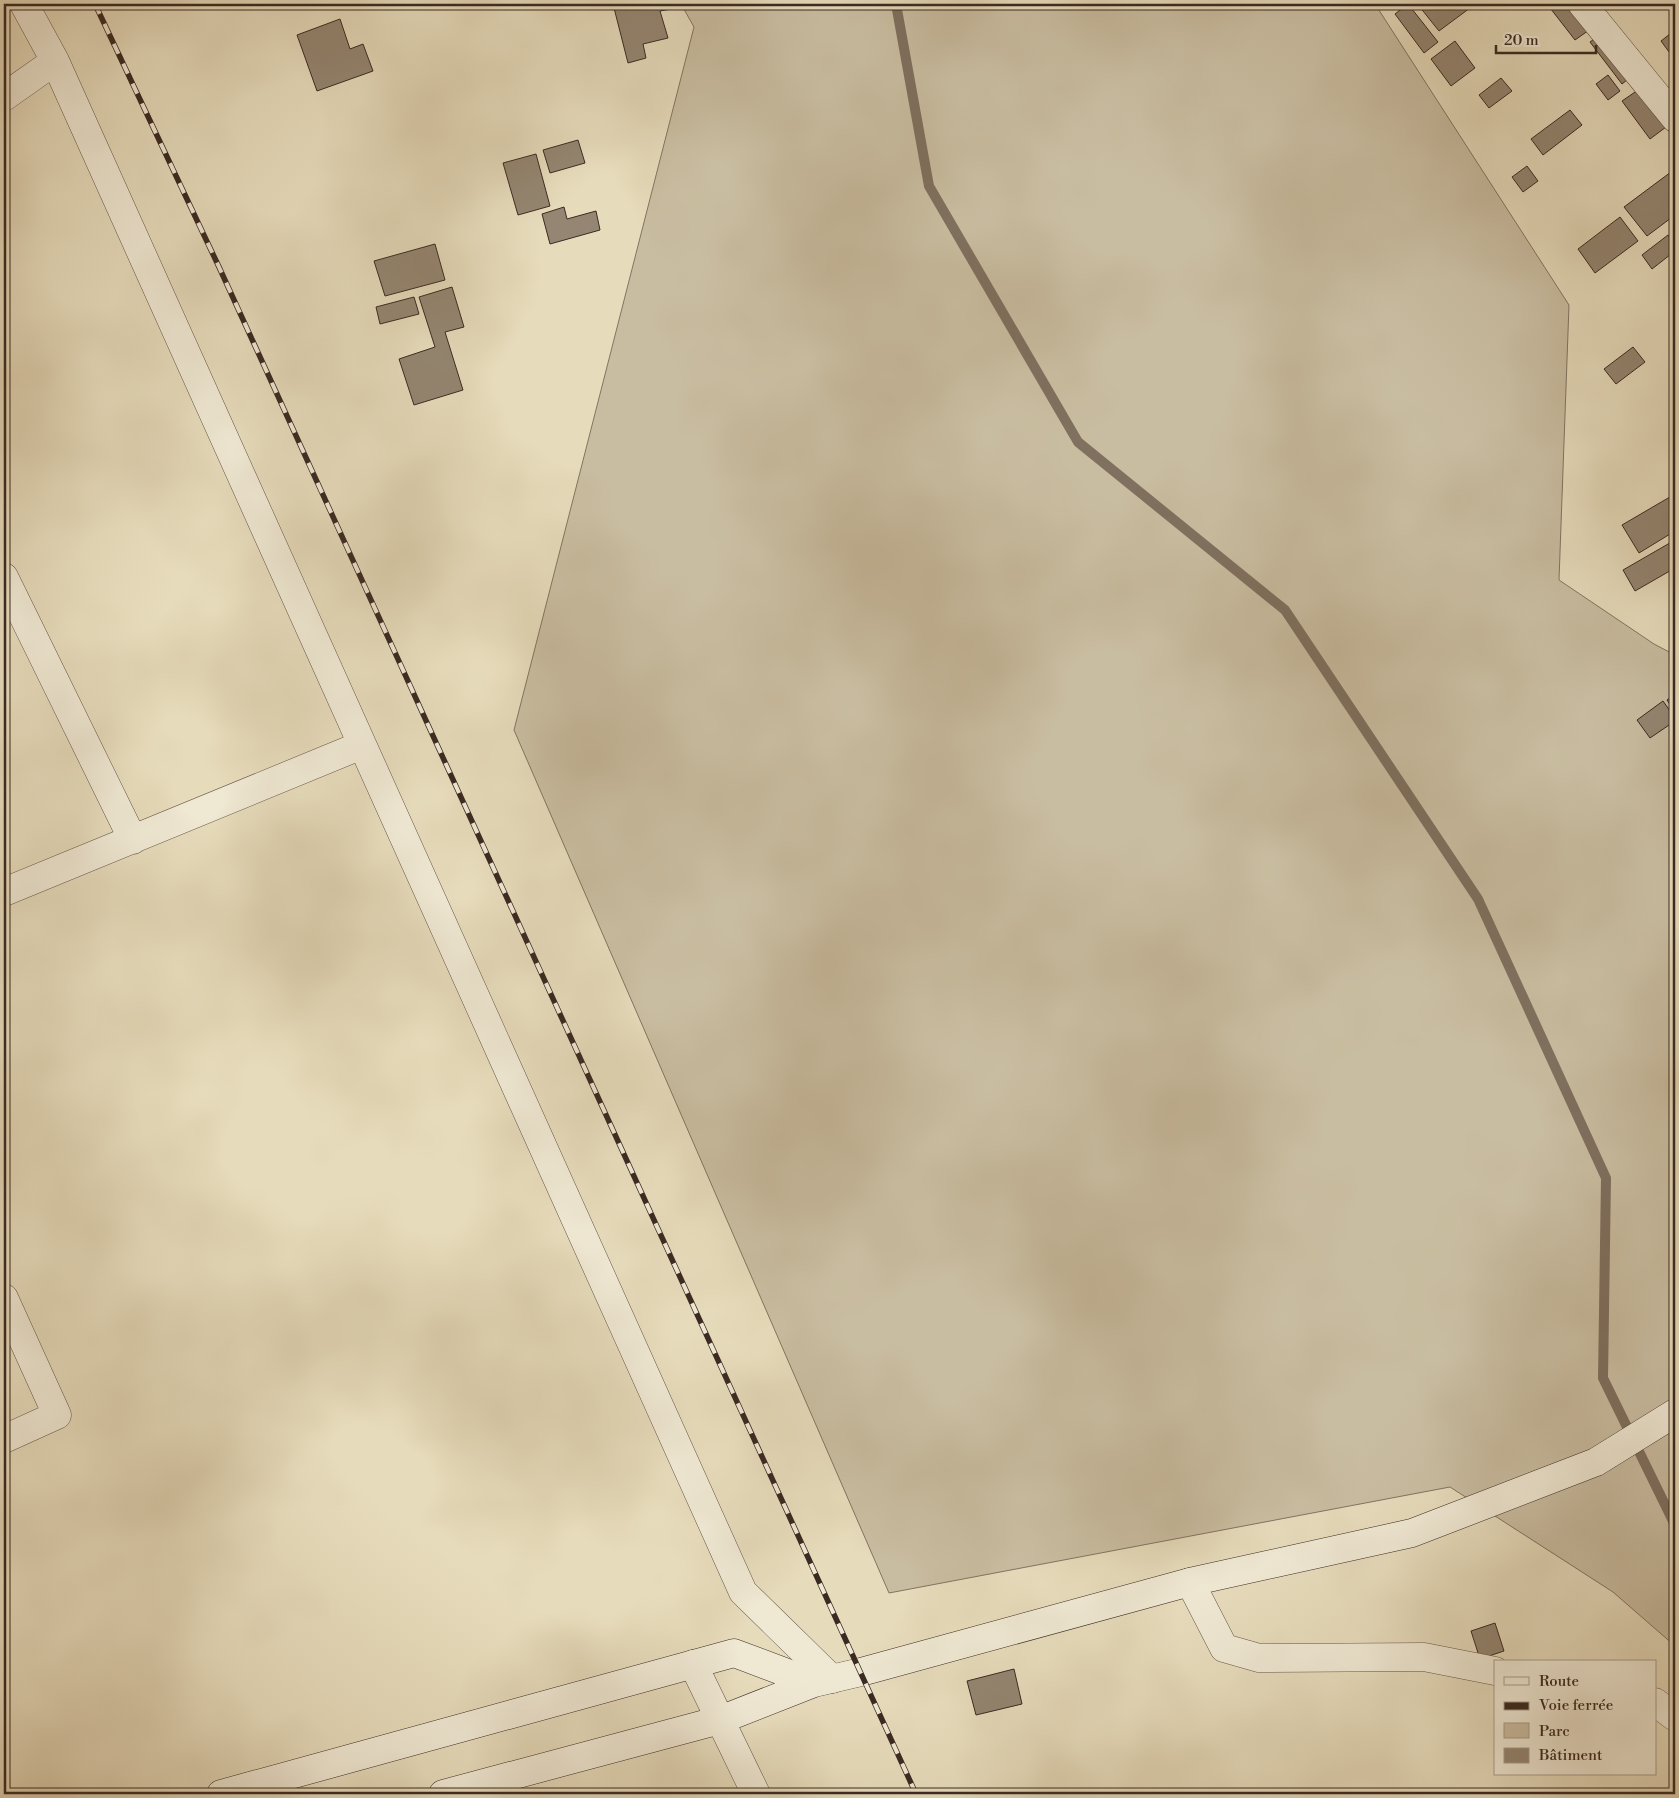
<svg xmlns="http://www.w3.org/2000/svg" width="1679" height="1798" viewBox="0 0 1679 1798" font-family="'Libre Bodoni',serif">
<style>
.green{fill:#c9bda1;stroke:#827462}
.lines{fill:none;stroke-linecap:round;stroke-linejoin:round}
.stream{stroke:#7f705f;stroke-width:10}
.building{fill:#948672;stroke:#3b2a22}
.street-casing{stroke:#665648;stroke-width:29}
.secondary-casing{stroke:#3b2a22;stroke-width:29}
.street{stroke:#efe8d3;stroke-width:28}
.secondary{stroke:#efe8d3;stroke-width:28}
.rail-casing{stroke:#3b2a22;stroke-width:5.5}
.rail{stroke:#efe8d3;stroke-width:4;stroke-dasharray:11;stroke-linecap:butt}
</style>
<rect width="100%" height="100%" fill="#e6dbbb"/>
<filter id="stains"><feTurbulence type="fractalNoise" baseFrequency=".004" numOctaves="4"/><feColorMatrix values="0 0 0 0 .2 0 0 0 0 .09 0 0 0 0 .02 0 0 0 .5 -.17"/></filter>
<radialGradient id="worn" r=".72"><stop offset=".6" stop-color="#630" stop-opacity="0"/><stop offset="1" stop-color="#630" stop-opacity=".3"/></radialGradient>
<path class="green" d="M681 4H1375L1569 305 1559 580 1654 644 1675 655V1646L1613 1592 1450 1487 889 1593 514 730 694 27Z"/>
<g class="lines">
<path class="stream" d="M896 4 929 186 1078 442 1285 610 1478 899 1606 1178 1603 1378 1675 1525"/>
</g>
<path class="building" d="M613 4H670L671 9 660 11 668 38 643 44 646 58 628 63Z
M1408 4 1438 42 1424 53 1395 14Z
M1422 4H1473L1474 5 1439 31 1419 6Z
M1547 4H1574L1592 28 1575 40Z
M340 19 350 49 363 44 373 71 317 91 297 35Z
M1675 30V60L1661 41Z
M1601 34 1633 75 1622 84 1590 42Z
M1455 41 1475 68 1451 86 1431 59Z
M1608 75 1620 91 1608 100 1596 84Z
M1501 78 1512 91 1489 108 1479 95Z
M1638 90 1666 127 1650 139 1622 101Z
M1570 110 1582 125 1543 155 1531 139Z
M578 140 585 163 550 173 543 150Z
M536 154 550 206 518 215 503 163Z
M1527 166 1538 181 1523 192 1512 177Z
M1675 169V215L1647 236 1624 207Z
M564 207 567 219 596 211 600 230 550 244 542 214Z
M1620 217 1638 241 1595 273 1578 249Z
M1668 235 1675 245V251L1652 269 1642 255Z
M435 244 445 280 385 296 374 261Z
M452 287 464 327 445 332 463 390 414 405 399 359 435 347 419 297Z
M414 297 419 314 380 324 376 307Z
M1633 347 1645 362 1616 384 1604 369Z
M1675 494V531L1639 553 1622 525Z
M1675 540V568L1635 591 1623 570Z
M1675 694V712L1667 700Z
M1663 701 1675 718V721L1650 738 1637 720Z
M1495 1623 1504 1651 1480 1659 1471 1631Z
M1014 1669 1022 1704 976 1715 967 1681Z"/>
<g class="lines">
<g class="street-casing">
<path id="street" d="M24 4 55 61 743 1592 832 1679
M1582 4 1675 118
M4 97 55 61
M4 577 133 840
M4 892 362 745
M4 1298 57 1415 4 1439
M1190 1582 1224 1648 1259 1658 1424 1657 1495 1671
M693 1664 756 1794
M1655 1702 1675 1717"/>
</g>
<g class="secondary-casing">
<path id="secondary" d="M221 1794 734 1653 814 1683
M443 1794 720 1720 814 1683 861 1672 1190 1582 1412 1533 1596 1462 1675 1413"/>
</g>
<use href="#street" class="street"/>
<use href="#secondary" class="secondary"/>
<g class="rail-casing">
<path id="rail" d="M95 4 219 267 916 1794"/>
</g>
<use href="#rail" class="rail"/>
</g>
<rect width="1679" height="1798" fill="none" stroke="#e6dbbb" stroke-width="20"/>
<rect x="5" y="5" width="1669" height="1788" fill="none" stroke="#3b2a22" stroke-width="2.5"/>
<rect x="10" y="10" width="1659" height="1778" fill="none" stroke="#3b2a22"/>
<rect x="1494" y="1660" width="162" height="115" fill="#efe8d3" stroke="#a79c8c"/>
<rect x="1504" y="1677" width="25" height="8" fill="#efe8d3" stroke="#a79c8c"/>
<text x="1539" y="1686" font-size="15" fill="#3b2a22">Route</text>
<rect x="1504" y="1702" width="25" height="8" fill="#3b2a22" stroke="#a79c8c"/>
<text x="1539" y="1710" font-size="15" fill="#3b2a22">Voie ferrée</text>
<rect x="1504" y="1723" width="25" height="15" fill="#c9bda1" stroke="#a79c8c"/>
<text x="1539" y="1736" font-size="15" fill="#3b2a22">Parc</text>
<rect x="1504" y="1748" width="25" height="15" fill="#948672" stroke="#a79c8c"/>
<text x="1539" y="1760" font-size="15" fill="#3b2a22">Bâtiment</text>
<path d="M1496 45v8h100v-8" fill="none" stroke="#3b2a22" stroke-width="2.5"/>
<text x="1504" y="45" font-size="15" fill="#3b2a22" stroke="#efe8d3" stroke-width="4" paint-order="stroke">20 m</text>
<rect width="100%" height="100%" filter="url(#stains)"/>
<rect width="100%" height="100%" fill="url(#worn)"/>
</svg>
